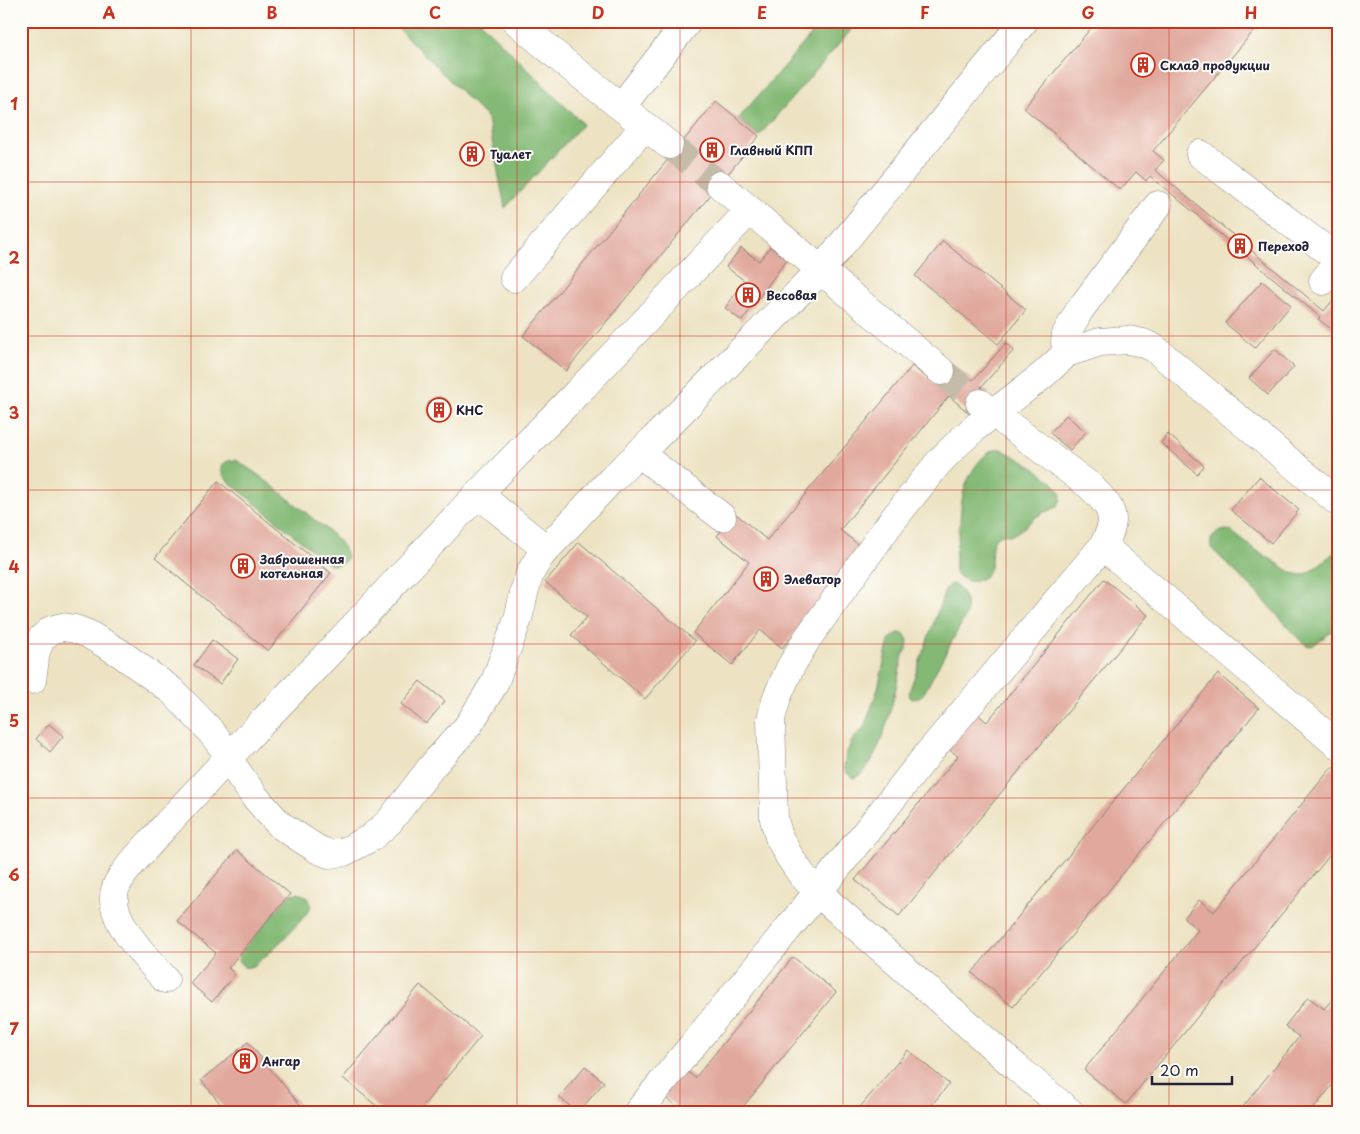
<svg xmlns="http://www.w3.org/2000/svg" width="1360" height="1134" viewBox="0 0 1360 1134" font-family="'Playpen Sans',sans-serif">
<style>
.forest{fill:#83b975;stroke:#526e58}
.building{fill:#e1a99d}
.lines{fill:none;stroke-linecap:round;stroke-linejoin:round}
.minor-tunnel{stroke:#c4bca8;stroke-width:28;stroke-dasharray:28 14;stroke-linecap:butt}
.minor-casing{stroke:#88827f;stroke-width:29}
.minor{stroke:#fff;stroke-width:28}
.grid{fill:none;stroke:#c8321e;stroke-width:1;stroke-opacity:0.55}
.labels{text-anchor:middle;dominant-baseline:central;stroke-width:4;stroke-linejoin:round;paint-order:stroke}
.poi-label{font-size:12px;font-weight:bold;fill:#22223b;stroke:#fdfcf7;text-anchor:start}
.neatline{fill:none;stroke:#c8321e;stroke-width:2}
.grid-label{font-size:16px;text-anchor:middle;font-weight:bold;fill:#c8321e}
</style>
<rect width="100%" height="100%" fill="#fdfcf7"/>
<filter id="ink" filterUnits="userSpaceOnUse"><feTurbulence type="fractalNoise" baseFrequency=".02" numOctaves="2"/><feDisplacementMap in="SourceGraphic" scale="10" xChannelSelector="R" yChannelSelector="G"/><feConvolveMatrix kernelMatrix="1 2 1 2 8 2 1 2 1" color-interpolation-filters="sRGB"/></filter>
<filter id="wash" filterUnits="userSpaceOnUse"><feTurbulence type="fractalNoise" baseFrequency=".0096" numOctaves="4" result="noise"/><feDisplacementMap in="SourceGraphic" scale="20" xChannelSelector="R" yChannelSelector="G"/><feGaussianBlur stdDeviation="1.12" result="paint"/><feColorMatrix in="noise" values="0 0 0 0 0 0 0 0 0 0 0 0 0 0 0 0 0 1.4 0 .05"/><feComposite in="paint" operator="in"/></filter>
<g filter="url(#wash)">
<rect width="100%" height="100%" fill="#ede3c3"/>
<path class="forest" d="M391 21H483L481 23 583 124 505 208 488 119Z
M823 21H859L759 136 738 119Z
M1000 449C1013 454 1062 482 1061 497 1061 501 1059 504 1056 507 1051 511 1044 511 1039 515 1030 520 1022 532 1011 535 1007 536 1004 533 1000 535 983 541 1001 570 979 580 970 584 962 579 955 573 954 558 957 545 959 531 961 519 960 507 963 495 966 479 981 450 1000 449Z
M236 460C262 476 286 497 310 516 319 524 341 539 345 551 351 563 339 565 330 565L228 481C223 476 216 467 226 462 229 460 233 461 236 460Z
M1227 530 1232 532 1251 547 1266 556 1292 573 1302 575 1308 573 1339 549V629L1331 632 1312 646 1306 645 1300 640 1260 596 1213 550C1206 539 1216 531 1227 530Z
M953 584C965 592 968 601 966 615L924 693 919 698 912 699 910 697 909 692 946 588 949 585Z
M898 633C904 633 906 636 908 640L907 648 903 655C897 681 882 771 853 778L846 772 844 766 846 754 852 741 865 726 878 688 889 641 892 637Z
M297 893C304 894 313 899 310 908 308 916 261 962 253 966 251 967 246 967 245 968L238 961 239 955 290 894Z"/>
<g id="blocks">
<path class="building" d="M1097 21H1262L1153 151 1164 160 1155 170 1324 311 1339 293V335L1318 319 1320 317 1150 176 1146 181 1136 172 1120 190 1024 108Z
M716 101 759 136 566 371 523 336Z
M471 148 477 153 473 160 466 155Z
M943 241 1026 310 998 344 915 276Z
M770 247 787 259 742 321 725 308 745 281 726 267 741 248 759 261Z
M1262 281 1291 305 1255 348 1225 323Z
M1006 343 1014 350 981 387 989 393 971 415 949 396 840 530 864 549 782 648 760 630 732 665 693 633 749 562 717 536 735 513 767 540 912 366 932 382 949 361 973 380Z
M1275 349 1294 367 1268 395 1249 378Z
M427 409a12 12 0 1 1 24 0a12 12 0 1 1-24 0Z
M1066 415 1086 432 1070 450 1050 433Z
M1168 434 1204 466 1197 474 1161 443Z
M1259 477 1299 510 1271 543 1231 510Z
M218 481 331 573 268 651 155 558Z
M579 542 695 641 645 699 571 635 587 617 545 582Z
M1104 579 1148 615 899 916 855 880 958 756 946 747 975 712 987 722Z
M212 640 238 659 220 684 194 665Z
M1218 674 1259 708 1013 1007 972 973Z
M420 681 445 701 426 724 401 704Z
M49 724 63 736 50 752 36 739Z
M1332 767 1339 772V844L1126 1104 1084 1070 1198 930 1184 918 1199 900 1214 912Z
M237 850 290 894 228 968 235 974 212 1002 190 983 216 953 177 921Z
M793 957 836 992 738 1113H669L675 1105 659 1092 681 1066 695 1078Z
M420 985 481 1036 417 1113H385L343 1078Z
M1339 991V1077L1310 1113H1238L1299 1037 1285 1026 1308 997 1324 1009Z
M248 1042 307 1113H228L201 1080Z
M908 1050 949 1084 925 1113H855Z
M585 1066 604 1082 578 1113 559 1097Z"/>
</g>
</g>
<g filter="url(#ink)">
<use href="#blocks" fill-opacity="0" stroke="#88827f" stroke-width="1"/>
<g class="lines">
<path class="minor-tunnel" d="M669 145 720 185
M941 371 980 403"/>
<g class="minor-casing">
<path id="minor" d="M516 21 563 61 669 145
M621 107 688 21
M1200 154 1339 260
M720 185 941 371
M514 278 645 126
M1323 281 1339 261
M1067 353 1065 342 1066 334 1079 311 1158 205
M639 453 722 517
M478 494 546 549
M1103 546 1339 746
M32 680 36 651 41 639 51 630 62 627 75 629 88 634 120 653 171 690 207 727 222 746 235 769 255 797 280 825 317 849 329 854 344 852 372 837 389 822 433 765 468 726 494 684 518 619 525 589 530 573 541 555 611 480 653 440 821 270 1024 21
M165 979C147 959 104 916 116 887 123 869 152 842 165 826 210 777 255 729 301 682 360 621 417 558 476 496 507 464 539 432 571 399 631 337 690 273 750 210
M637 1113 818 892 927 755 1103 546C1106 540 1110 533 1111 527 1116 509 1101 498 1090 486L980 403
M1071 1113 1016 1067 825 899 802 875 789 856 779 837 774 819 771 719 777 697 790 668 807 639 891 522 939 462 957 444 977 426 1043 375 1067 353 1100 342 1128 340 1143 343 1154 348 1339 503"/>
</g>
<use href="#minor" class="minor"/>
</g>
</g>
<path class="grid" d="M191 21V1113M354 21V1113M517 21V1113M680 21V1113M843 21V1113M1006 21V1113M1169 21V1113M21 182H1339M21 336H1339M21 490H1339M21 644H1339M21 798H1339M21 952H1339"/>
<defs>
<g id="building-ring" transform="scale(1.25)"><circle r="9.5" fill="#fdfcf7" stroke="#c8321e" stroke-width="1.5"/><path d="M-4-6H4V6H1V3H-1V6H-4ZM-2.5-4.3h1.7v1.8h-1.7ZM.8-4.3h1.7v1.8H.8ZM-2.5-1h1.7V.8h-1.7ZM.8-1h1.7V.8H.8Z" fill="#c8321e"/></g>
</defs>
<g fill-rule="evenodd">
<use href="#building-ring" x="1143" y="65"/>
<use href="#building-ring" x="712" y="150"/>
<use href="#building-ring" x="472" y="154"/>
<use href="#building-ring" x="1240" y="246"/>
<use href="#building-ring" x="748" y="295"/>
<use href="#building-ring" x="439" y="410"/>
<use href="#building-ring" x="243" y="566"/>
<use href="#building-ring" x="766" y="579"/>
<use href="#building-ring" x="245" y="1061"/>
</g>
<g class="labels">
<g class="poi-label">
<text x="1160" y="65">Склад продукции</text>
<text x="730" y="150">Главный КПП</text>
<text x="490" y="154">Туалет</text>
<text x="1258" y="246">Переход</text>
<text x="766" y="295">Весовая</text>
<text x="456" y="410">КНС</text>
<text x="260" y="559">Заброшенная<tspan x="260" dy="14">котельная</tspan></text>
<text x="784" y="579">Элеватор</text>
<text x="262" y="1061">Ангар</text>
</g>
</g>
<rect width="1360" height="1134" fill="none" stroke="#fdfcf7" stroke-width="55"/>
<path d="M1152 1076v8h80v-8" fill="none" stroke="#22223b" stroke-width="2.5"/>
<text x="1160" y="1076" font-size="15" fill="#22223b" stroke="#fdfcf7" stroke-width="4" paint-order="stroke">20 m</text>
<rect x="28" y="28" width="1304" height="1078" class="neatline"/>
<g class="grid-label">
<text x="109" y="19">A</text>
<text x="272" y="19">B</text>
<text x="435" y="19">C</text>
<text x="598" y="19">D</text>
<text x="762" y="19">E</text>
<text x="925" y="19">F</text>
<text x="1088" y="19">G</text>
<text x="1251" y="19">H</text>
<text x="14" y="110">1</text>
<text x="14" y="264">2</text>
<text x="14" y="419">3</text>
<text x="14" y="573">4</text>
<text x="14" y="727">5</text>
<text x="14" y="881">6</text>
<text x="14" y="1035">7</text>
</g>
</svg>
